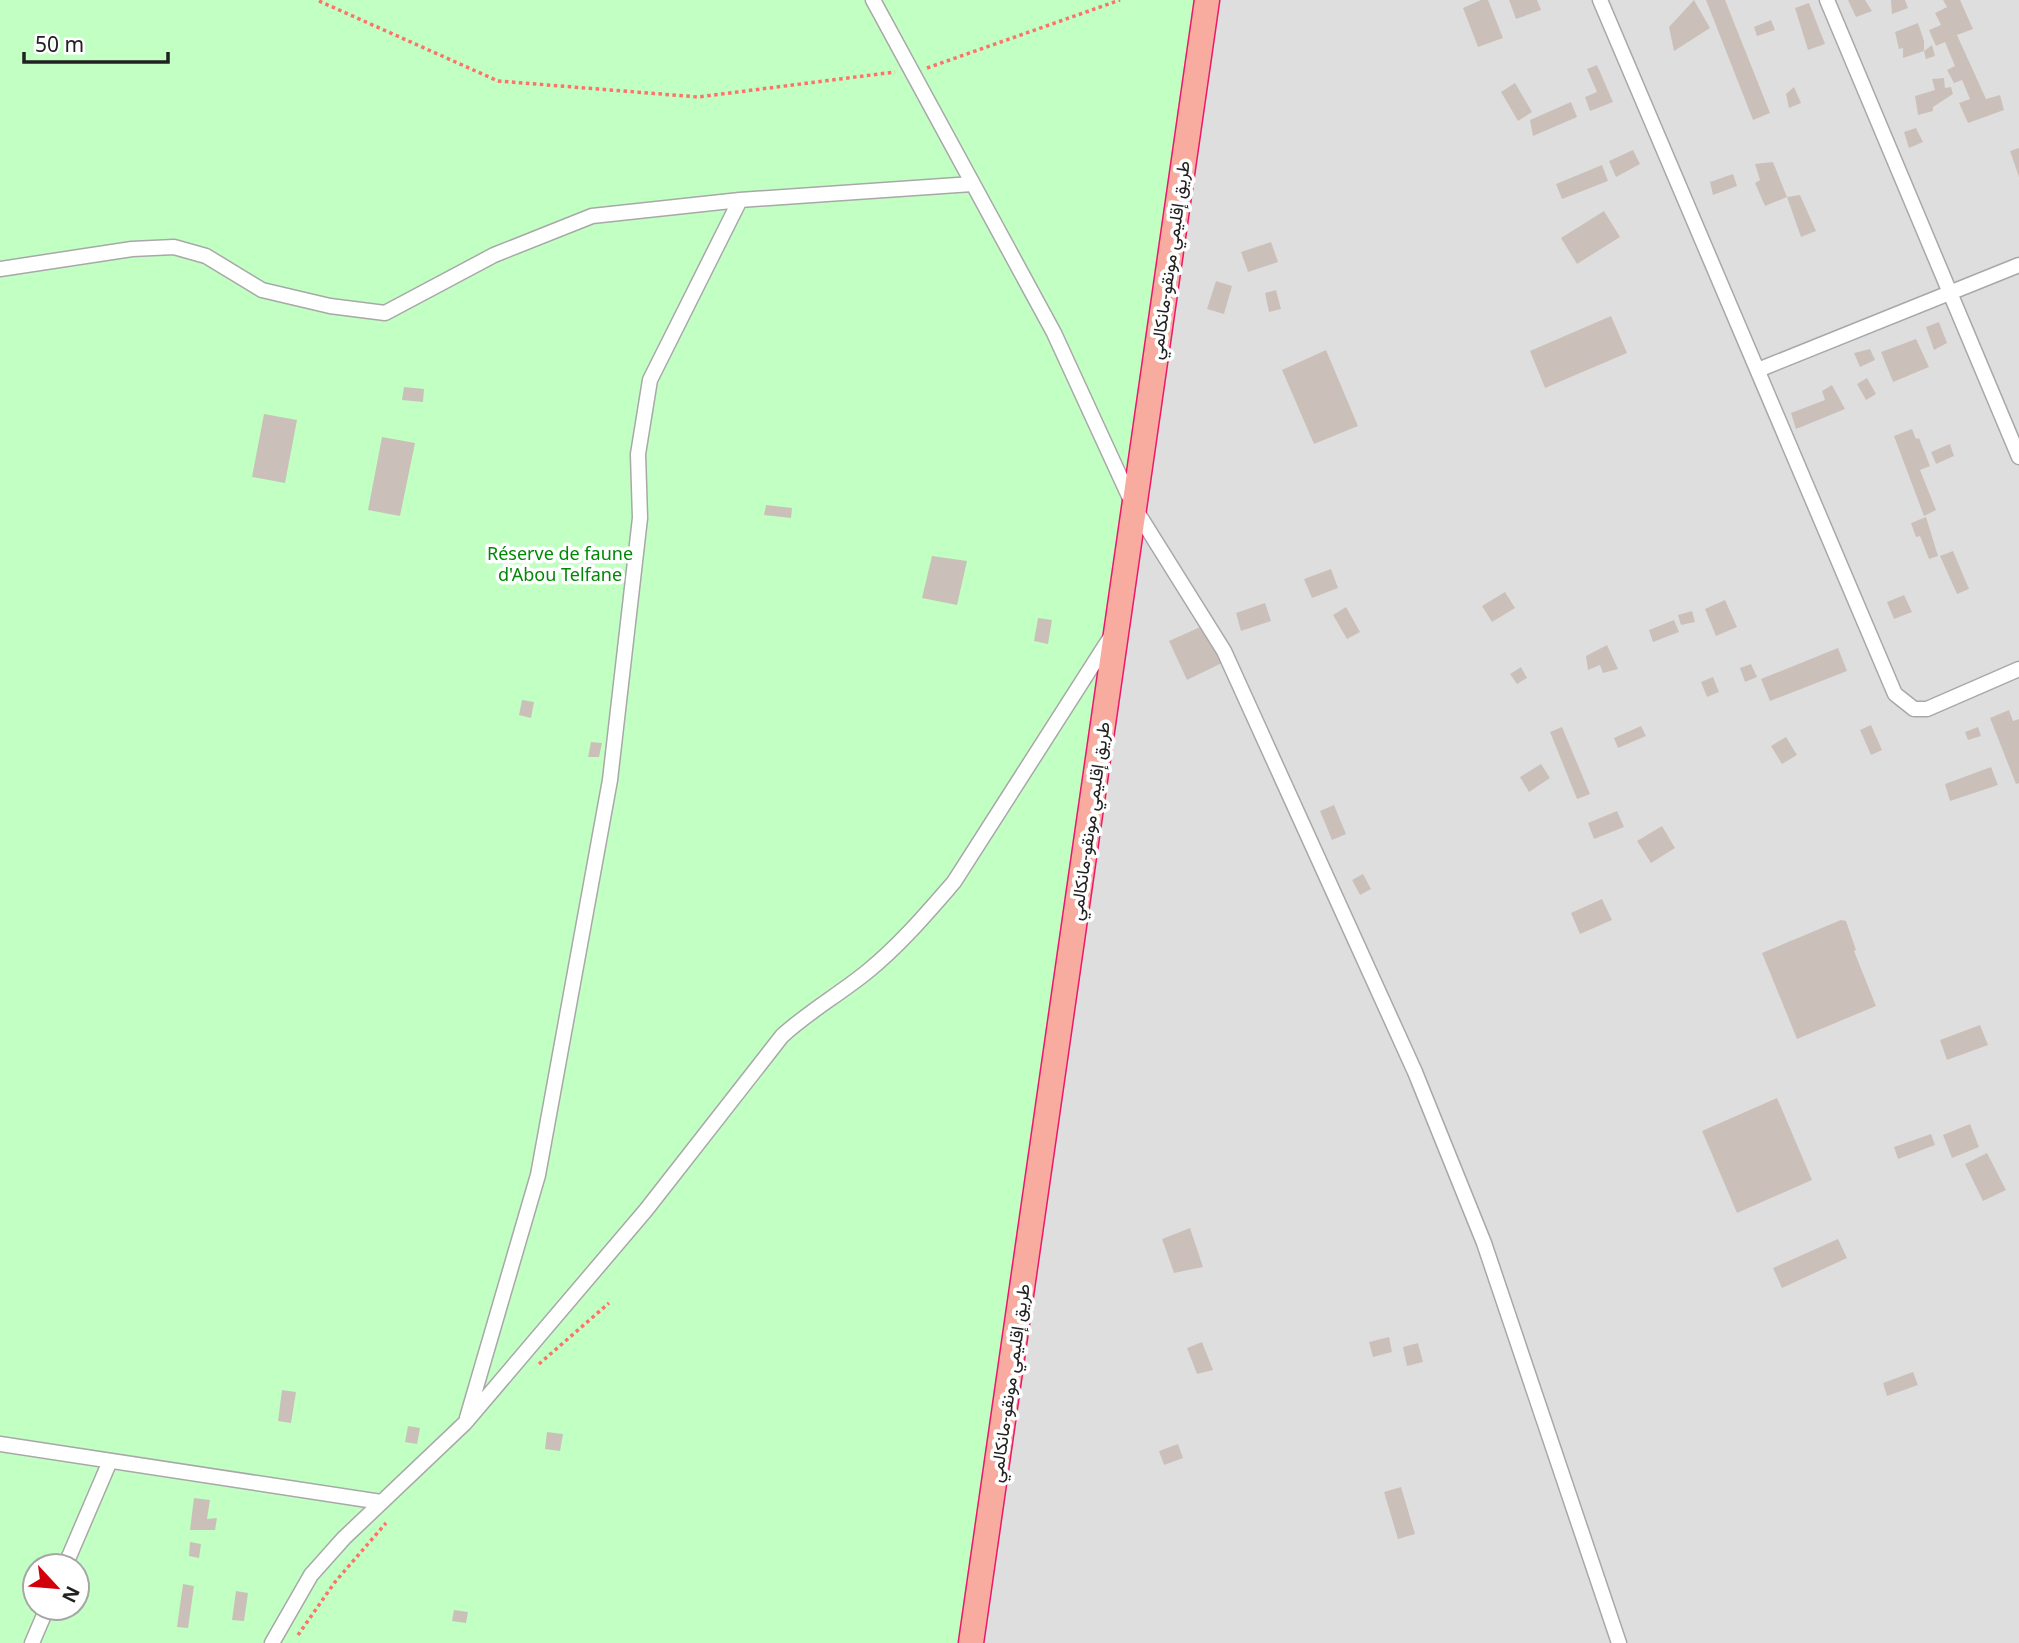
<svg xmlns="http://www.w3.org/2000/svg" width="2019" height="1643" viewBox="0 0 2019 1643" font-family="'Noto Sans',Vazirmatn,sans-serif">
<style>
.residential{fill:#dfdede;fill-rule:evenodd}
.park{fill:#c1ffc3;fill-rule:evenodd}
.building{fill:#cbc0b9}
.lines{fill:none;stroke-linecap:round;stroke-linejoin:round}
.minor-casing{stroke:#a8a8a8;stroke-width:17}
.trunk-casing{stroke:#ed176c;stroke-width:27}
.path{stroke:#ff726b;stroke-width:3.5;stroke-dasharray:3.5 3.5;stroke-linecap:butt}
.minor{stroke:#fff;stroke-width:14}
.trunk{stroke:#f8aca0;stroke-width:24}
.labels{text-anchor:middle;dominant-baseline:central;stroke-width:7;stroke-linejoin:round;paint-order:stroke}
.street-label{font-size:18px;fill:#212121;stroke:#fff}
.park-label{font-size:18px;fill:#018805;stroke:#fff}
</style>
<rect width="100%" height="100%" fill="#f2eee7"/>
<path class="residential" d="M0 0H2019V1643H0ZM35 1566H77V1608H35Z"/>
<path class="park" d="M0 0H1207L971 1643H0ZM35 1566H77V1608H35Z"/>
<path class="building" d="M1481 0H1488L1503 38 1478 47 1463 8Z
M1509 0H1537L1541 10 1516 19Z
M1694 0 1710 28 1674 51 1669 27Z
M1706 0H1725L1770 113 1753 120Z
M1848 0H1865L1872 11 1856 17Z
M1891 0H1905L1908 8 1892 14Z
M1943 0H1960L1973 29 1957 35 1986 99 2000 95 2004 110 1968 123 1959 103 1970 99 1962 80 1954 83 1947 70 1955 66 1945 42 1936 46 1929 30 1941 25 1935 13 1947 7Z
M1809 3 1825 44 1808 50 1795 8Z
M1771 20 1775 30 1757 36 1754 27Z
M1918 23 1924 41V51L1903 58V48L1899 49 1895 32Z
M1932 45 1935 56 1926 59 1924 51Z
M1597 65 1613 102 1590 111 1585 97 1597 92 1587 69Z
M1944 78 1945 88 1951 87 1953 94 1933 107V111L1918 115 1915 96 1935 90 1932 79Z
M1515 83 1532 112 1518 121 1501 92Z
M1794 87 1801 103 1789 108 1786 94Z
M1571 102 1577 117 1533 136 1530 120Z
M1916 128 1923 142 1909 148 1904 132Z
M2019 148V177L2010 151Z
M1633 150 1640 164 1616 177 1609 161Z
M1773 162 1787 197 1765 206 1755 183 1760 180 1755 164Z
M1602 165 1608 181 1562 199 1556 184Z
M1733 174 1737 186 1713 195 1710 182Z
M1800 195 1816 231 1801 237 1787 197Z
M1604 211 1620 237 1577 264 1561 238Z
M1271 242 1278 262 1248 272 1241 252Z
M1216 281 1232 286 1224 314 1207 309Z
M1276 290 1281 309 1269 312 1265 293Z
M1611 316 1627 353 1545 388 1530 351Z
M1939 322 1947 343 1934 350 1926 327Z
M1916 339 1929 367 1893 382 1881 352Z
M1870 349 1875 360 1860 367 1854 353Z
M1326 350 1358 426 1314 444 1282 370Z
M1867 378 1876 394 1866 400 1857 384Z
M1832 385 1845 409 1796 429 1791 413 1825 400 1822 391Z
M404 387 424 389 423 402 402 400Z
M264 414 297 420 285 483 252 477Z
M1912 429 1916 439 1919 438 1930 466 1920 470 1936 510 1924 516 1894 436Z
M382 437 415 443 400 516 368 510Z
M1950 444 1954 456 1936 464 1931 452Z
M766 505 792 508 791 518 764 515Z
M1926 517 1938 556 1929 559 1920 536 1916 537 1911 523Z
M1953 551 1969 589 1957 594 1940 556Z
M932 556 967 561 957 605 922 598Z
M1331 569 1338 588 1312 598 1304 579Z
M1505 592 1515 608 1492 622 1482 606Z
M1904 595 1912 612 1894 619 1887 602Z
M1725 600 1737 627 1716 636 1705 609Z
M1265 603 1271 621 1241 631 1236 613Z
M1346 607 1360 632 1347 639 1333 615Z
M1692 611 1695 622 1681 625 1678 615Z
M1038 618 1052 620 1048 644 1034 641Z
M1674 620 1679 632 1653 642 1649 630Z
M1207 624 1224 662 1187 680 1169 641Z
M1607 645 1618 669 1603 673 1600 665 1588 670 1586 656Z
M1838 648 1847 671 1770 701 1761 679Z
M1751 664 1757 677 1745 682 1740 668Z
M1521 667 1527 678 1517 684 1510 674Z
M1713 677 1719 692 1707 697 1701 682Z
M522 700 534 702 531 718 519 715Z
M2009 710 2013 721 2019 719V783L2016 784 1990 718Z
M1871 725 1882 750 1871 755 1860 730Z
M1641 726 1646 736 1618 748 1614 738Z
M1562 727 1590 794 1577 799 1550 732Z
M1978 727 1981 736 1968 740 1965 732Z
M1786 737 1797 755 1782 764 1771 746Z
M591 742 602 743 599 757H588Z
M1541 764 1550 778 1529 792 1520 777Z
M1991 767 1998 785 1950 801 1945 784Z
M1334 805 1346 834 1332 840 1320 811Z
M1617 811 1624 827 1594 839 1588 823Z
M1662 826 1675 848 1651 863 1637 841Z
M1363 874 1371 889 1360 895 1352 880Z
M1602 899 1612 920 1580 934 1571 913Z
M1841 920 1846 921 1856 950 1854 951 1876 1006 1797 1039 1762 953Z
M1980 1025 1988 1045 1947 1060 1940 1040Z
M1777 1098 1812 1180 1737 1213 1702 1131Z
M1970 1124 1979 1147 1952 1158 1943 1135Z
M1931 1134 1935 1145 1898 1159 1894 1147Z
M1987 1153 2006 1190 1983 1201 1965 1164Z
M1190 1228 1203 1267 1174 1273 1162 1239Z
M1838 1239 1847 1258 1782 1288 1773 1268Z
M1389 1337 1392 1352 1373 1357 1369 1342Z
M1202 1342 1213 1370 1197 1374 1187 1348Z
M1418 1343 1423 1362 1407 1366 1403 1347Z
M1913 1372 1918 1385 1887 1396 1883 1383Z
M282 1390 296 1392 291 1423 278 1421Z
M408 1426 420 1428 417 1444 405 1442Z
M547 1432 563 1434 560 1451 545 1449Z
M1178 1444 1183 1458 1164 1465 1159 1451Z
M1401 1487 1415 1534 1398 1539 1384 1492Z
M194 1498 210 1500 207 1519 217 1518 215 1530H190Z
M190 1542 201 1544 199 1558 189 1556Z
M183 1584 194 1586 188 1628 177 1627Z
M236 1591 248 1593 244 1621 232 1620Z
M454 1610 468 1612 466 1623 452 1621Z"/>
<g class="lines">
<g class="minor-casing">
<path id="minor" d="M873 0 1054 333 1134 507 1224 651 1415 1072 1484 1243 1619 1643
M1600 0 1895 694 1914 709H1927L2019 669
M1827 0 2019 457
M0 269 132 249 174 247 206 256 262 290 330 306 385 313 494 255 592 216 740 200 972 184
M1758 370 2019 265
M467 1418 538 1175 610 780 640 518 638 454 650 380 740 200
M0 1444 381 1502
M65 1566 110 1461
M32 1643 47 1608
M272 1643 311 1575 344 1538 465 1423 646 1210 782 1036C809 1011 840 994 868 971 900 945 927 913 954 882L1110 638"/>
</g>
<g class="trunk-casing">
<path id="trunk" d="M971 1643 1207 0"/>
</g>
<path class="path" d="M319 1 498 81 698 97 895 72
M927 68 1120 0
M539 1364 609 1303
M298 1635 335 1582 386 1523"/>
<use href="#minor" class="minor"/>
<use href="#trunk" class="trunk"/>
</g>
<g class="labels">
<g class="street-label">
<text transform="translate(1169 260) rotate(-82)">طريق إقليمي مونقو-مانكالمي</text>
<text transform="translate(1089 821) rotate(-82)">طريق إقليمي مونقو-مانكالمي</text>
<text transform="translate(1009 1383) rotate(-82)">طريق إقليمي مونقو-مانكالمي</text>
</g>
<g class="park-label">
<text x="560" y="553">Réserve de faune<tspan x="560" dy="21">d'Abou Telfane</tspan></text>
</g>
</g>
<g transform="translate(56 1587) rotate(116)"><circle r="33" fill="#ffffff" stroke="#a6a6a6" stroke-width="2"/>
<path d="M0-5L12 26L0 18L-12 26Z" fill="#d2000b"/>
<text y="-10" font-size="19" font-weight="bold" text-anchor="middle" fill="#212121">N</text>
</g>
<path d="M24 52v10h144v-10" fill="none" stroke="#212121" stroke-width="3.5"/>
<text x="35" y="52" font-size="21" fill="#212121" stroke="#ffffff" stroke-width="5" paint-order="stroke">50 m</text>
</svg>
